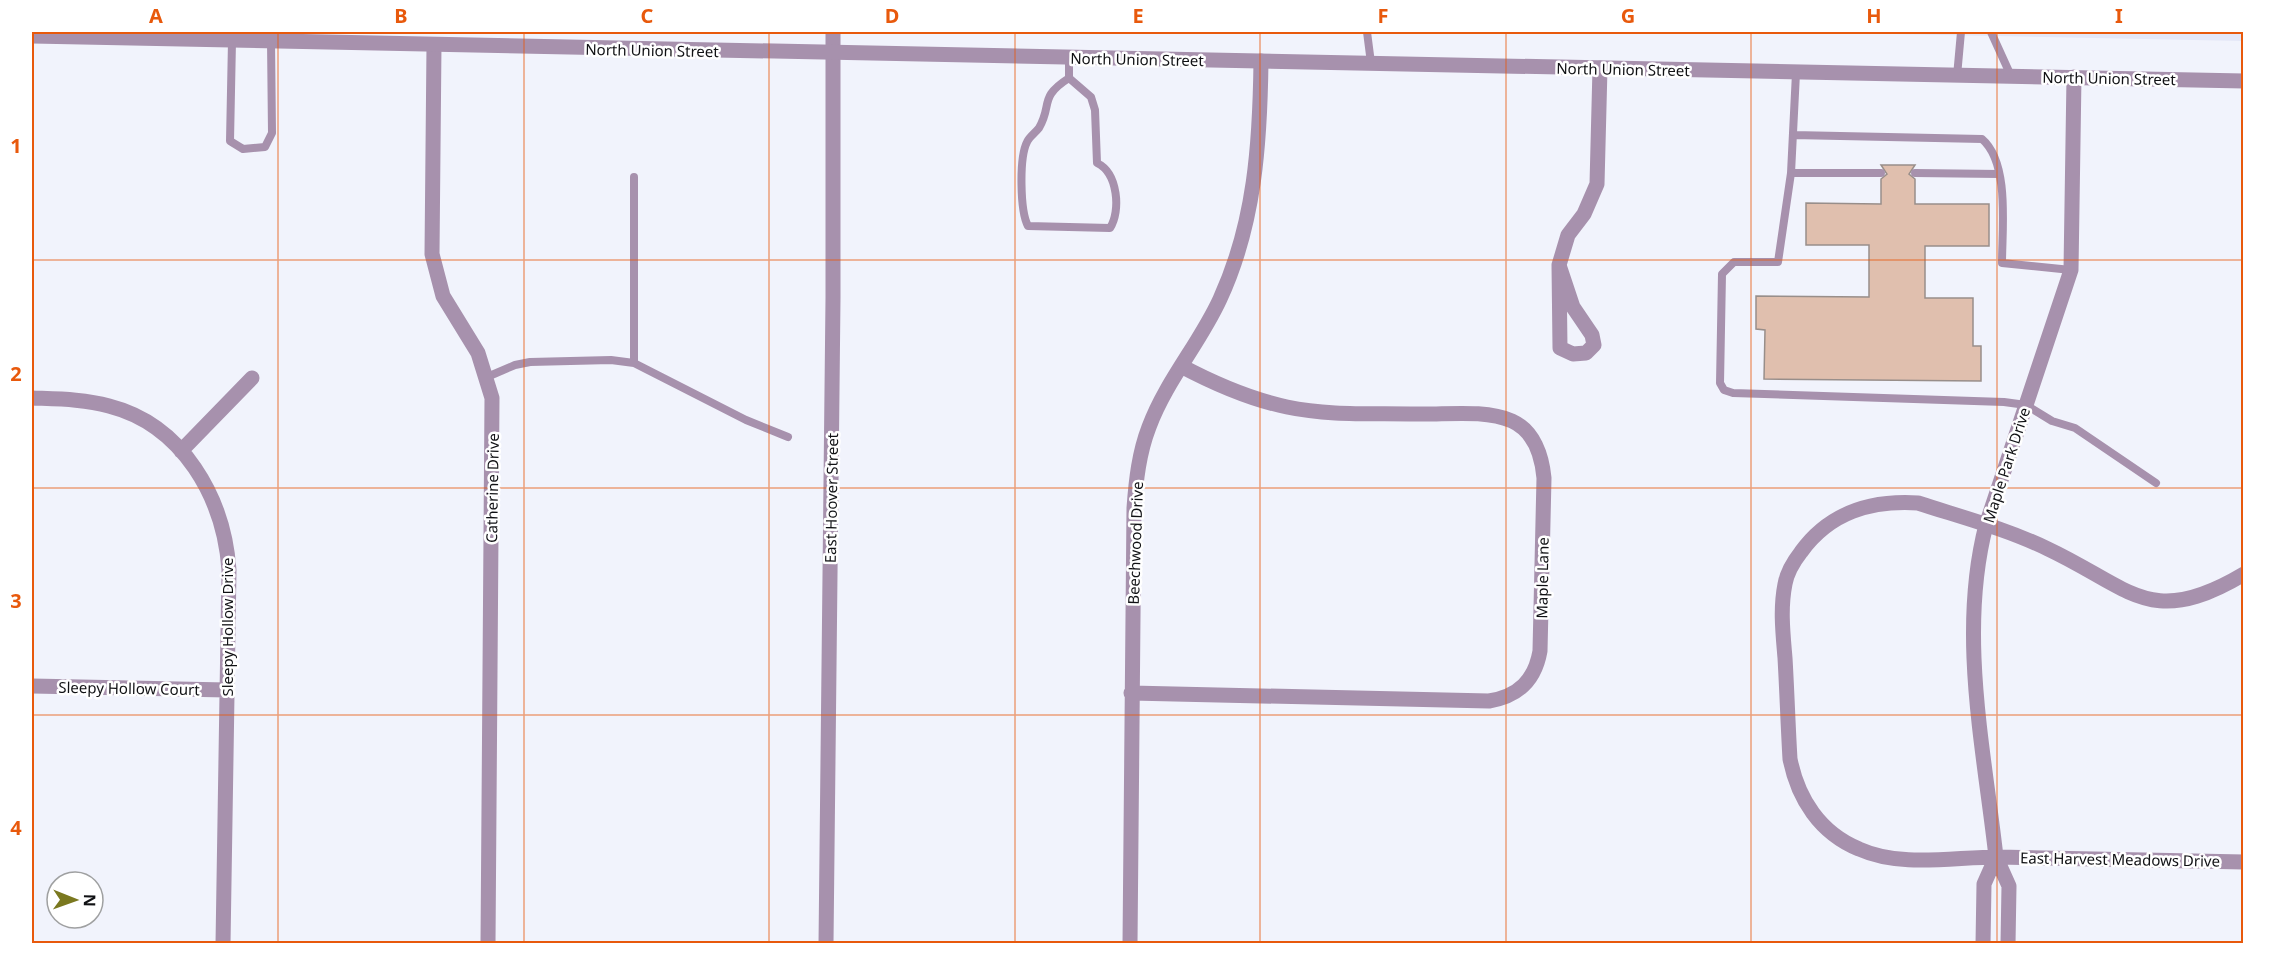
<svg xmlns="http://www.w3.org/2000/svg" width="2275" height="975" viewBox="0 0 2275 975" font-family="'Noto Sans',sans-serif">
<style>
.built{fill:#e4e7f7}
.building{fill:#e0bfae;stroke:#988e8a;stroke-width:1.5}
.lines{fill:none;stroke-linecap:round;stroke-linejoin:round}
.service{stroke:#a791ad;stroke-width:8}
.minor{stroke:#a791ad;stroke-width:15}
.tertiary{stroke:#a791ad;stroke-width:15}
.grid{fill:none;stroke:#e8590c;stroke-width:1.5;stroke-opacity:0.55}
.labels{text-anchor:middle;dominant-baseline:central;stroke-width:5;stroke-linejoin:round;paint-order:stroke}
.street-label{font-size:15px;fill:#101114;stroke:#fff}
.neatline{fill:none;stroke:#e8590c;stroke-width:2}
.grid-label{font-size:20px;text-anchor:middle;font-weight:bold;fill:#e8590c}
</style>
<rect width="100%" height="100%" fill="#f1f3fc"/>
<path class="built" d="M1788 32H2243L2244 41H2243Z"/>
<path class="building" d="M1881 165H1915L1909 174 1915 179V204H1989V246H1925V298H1973V346H1981V381L1764 379 1765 330 1756 329V296L1869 297V245H1806V203L1881 204V179L1887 174Z"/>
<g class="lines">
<path class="service" d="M1367 32 1371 63
M1991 32 2011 76
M232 41 230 141 243 149 265 147 272 133 271 41
M1069 58V78L1091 97 1095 110 1097 163C1118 173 1121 211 1110 228L1028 226C1020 211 1019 158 1027 142 1029 137 1035 133 1039 128 1053 104 1038 98 1069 78
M1796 73 1791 173 1778 262H1734L1722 274 1720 383 1724 390 1733 393 2004 402 2026 405 2052 421 2075 428 2156 483
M1957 76 1961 32
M1793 135 1982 139C2010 163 2002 229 2002 263L2071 270
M1791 173H1881
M1915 173 1999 174
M634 177V363
M487 377 515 365 530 362 611 360 634 363 746 420 788 437"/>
<path class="minor" d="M434 45 432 254 443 296 478 353 492 398 488 944
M1559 265 1573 307 1592 335 1594 345 1586 353 1573 354 1560 348 1559 265 1568 235 1584 214 1597 184 1600 68
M32 398C58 399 84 399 109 406 183 425 224 498 229 570L223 944
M181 451 252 378
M2244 574C2150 630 2131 588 2048 549 2007 529 1961 517 1918 503 1871 500 1830 512 1801 552 1794 561 1787 573 1785 584 1780 609 1783 634 1785 658 1787 692 1788 726 1790 759 1798 799 1820 833 1859 849 1901 868 1953 857 1998 857 2080 858 2162 860 2244 862
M32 686 227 690
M1131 693 1489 701C1519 696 1535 680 1540 651L1544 478C1542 456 1534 431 1512 421 1484 409 1445 415 1416 414 1374 413 1329 416 1287 407 1249 399 1215 384 1181 366
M826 944 833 298V32
M1130 944 1134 508C1136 480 1139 453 1149 427 1166 381 1200 343 1220 299 1255 223 1260 143 1261 61
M1983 944 1984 884 1996 857
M2008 944 2009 886 1996 857C1984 749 1958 633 1986 525L2071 270 2074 77"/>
<path class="tertiary" d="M32 36 2244 81"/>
</g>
<path class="grid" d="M278 32V944M524 32V944M769 32V944M1015 32V944M1260 32V944M1506 32V944M1751 32V944M1997 32V944M32 260H2244M32 488H2244M32 715H2244"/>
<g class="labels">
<g class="street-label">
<text transform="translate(652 50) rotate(1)">North Union Street</text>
<text transform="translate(1137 59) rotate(1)">North Union Street</text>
<text transform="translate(1623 69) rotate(1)">North Union Street</text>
<text transform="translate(2109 78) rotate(1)">North Union Street</text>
<text transform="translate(2006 465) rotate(-72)">Maple Park Drive</text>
<text transform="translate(492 488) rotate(-89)">Catherine Drive</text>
<text transform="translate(831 498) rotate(-89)">East Hoover Street</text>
<text transform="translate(1135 543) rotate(-88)">Beechwood Drive</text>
<text transform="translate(1542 578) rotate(-89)">Maple Lane</text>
<text transform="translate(227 627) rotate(-90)">Sleepy Hollow Drive</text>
<text transform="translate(129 688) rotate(1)">Sleepy Hollow Court</text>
<text transform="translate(2120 859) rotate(1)">East Harvest Meadows Drive</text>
</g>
</g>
<rect width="2275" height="975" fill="none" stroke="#ffffff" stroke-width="66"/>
<g transform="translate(75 900) rotate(91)"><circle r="28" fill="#ffffff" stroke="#9fa0a1" stroke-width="1.5"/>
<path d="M0-4.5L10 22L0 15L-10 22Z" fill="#7a781f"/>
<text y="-9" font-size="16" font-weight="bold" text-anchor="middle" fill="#101114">N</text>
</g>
<rect x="33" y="33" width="2209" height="909" class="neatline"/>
<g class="grid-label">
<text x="156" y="23">A</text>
<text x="401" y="23">B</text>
<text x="647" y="23">C</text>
<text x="892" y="23">D</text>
<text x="1138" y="23">E</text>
<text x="1383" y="23">F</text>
<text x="1628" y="23">G</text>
<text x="1874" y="23">H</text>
<text x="2119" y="23">I</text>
<text x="16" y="153">1</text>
<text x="16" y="381">2</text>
<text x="16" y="608">3</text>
<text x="16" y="835">4</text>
</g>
</svg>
